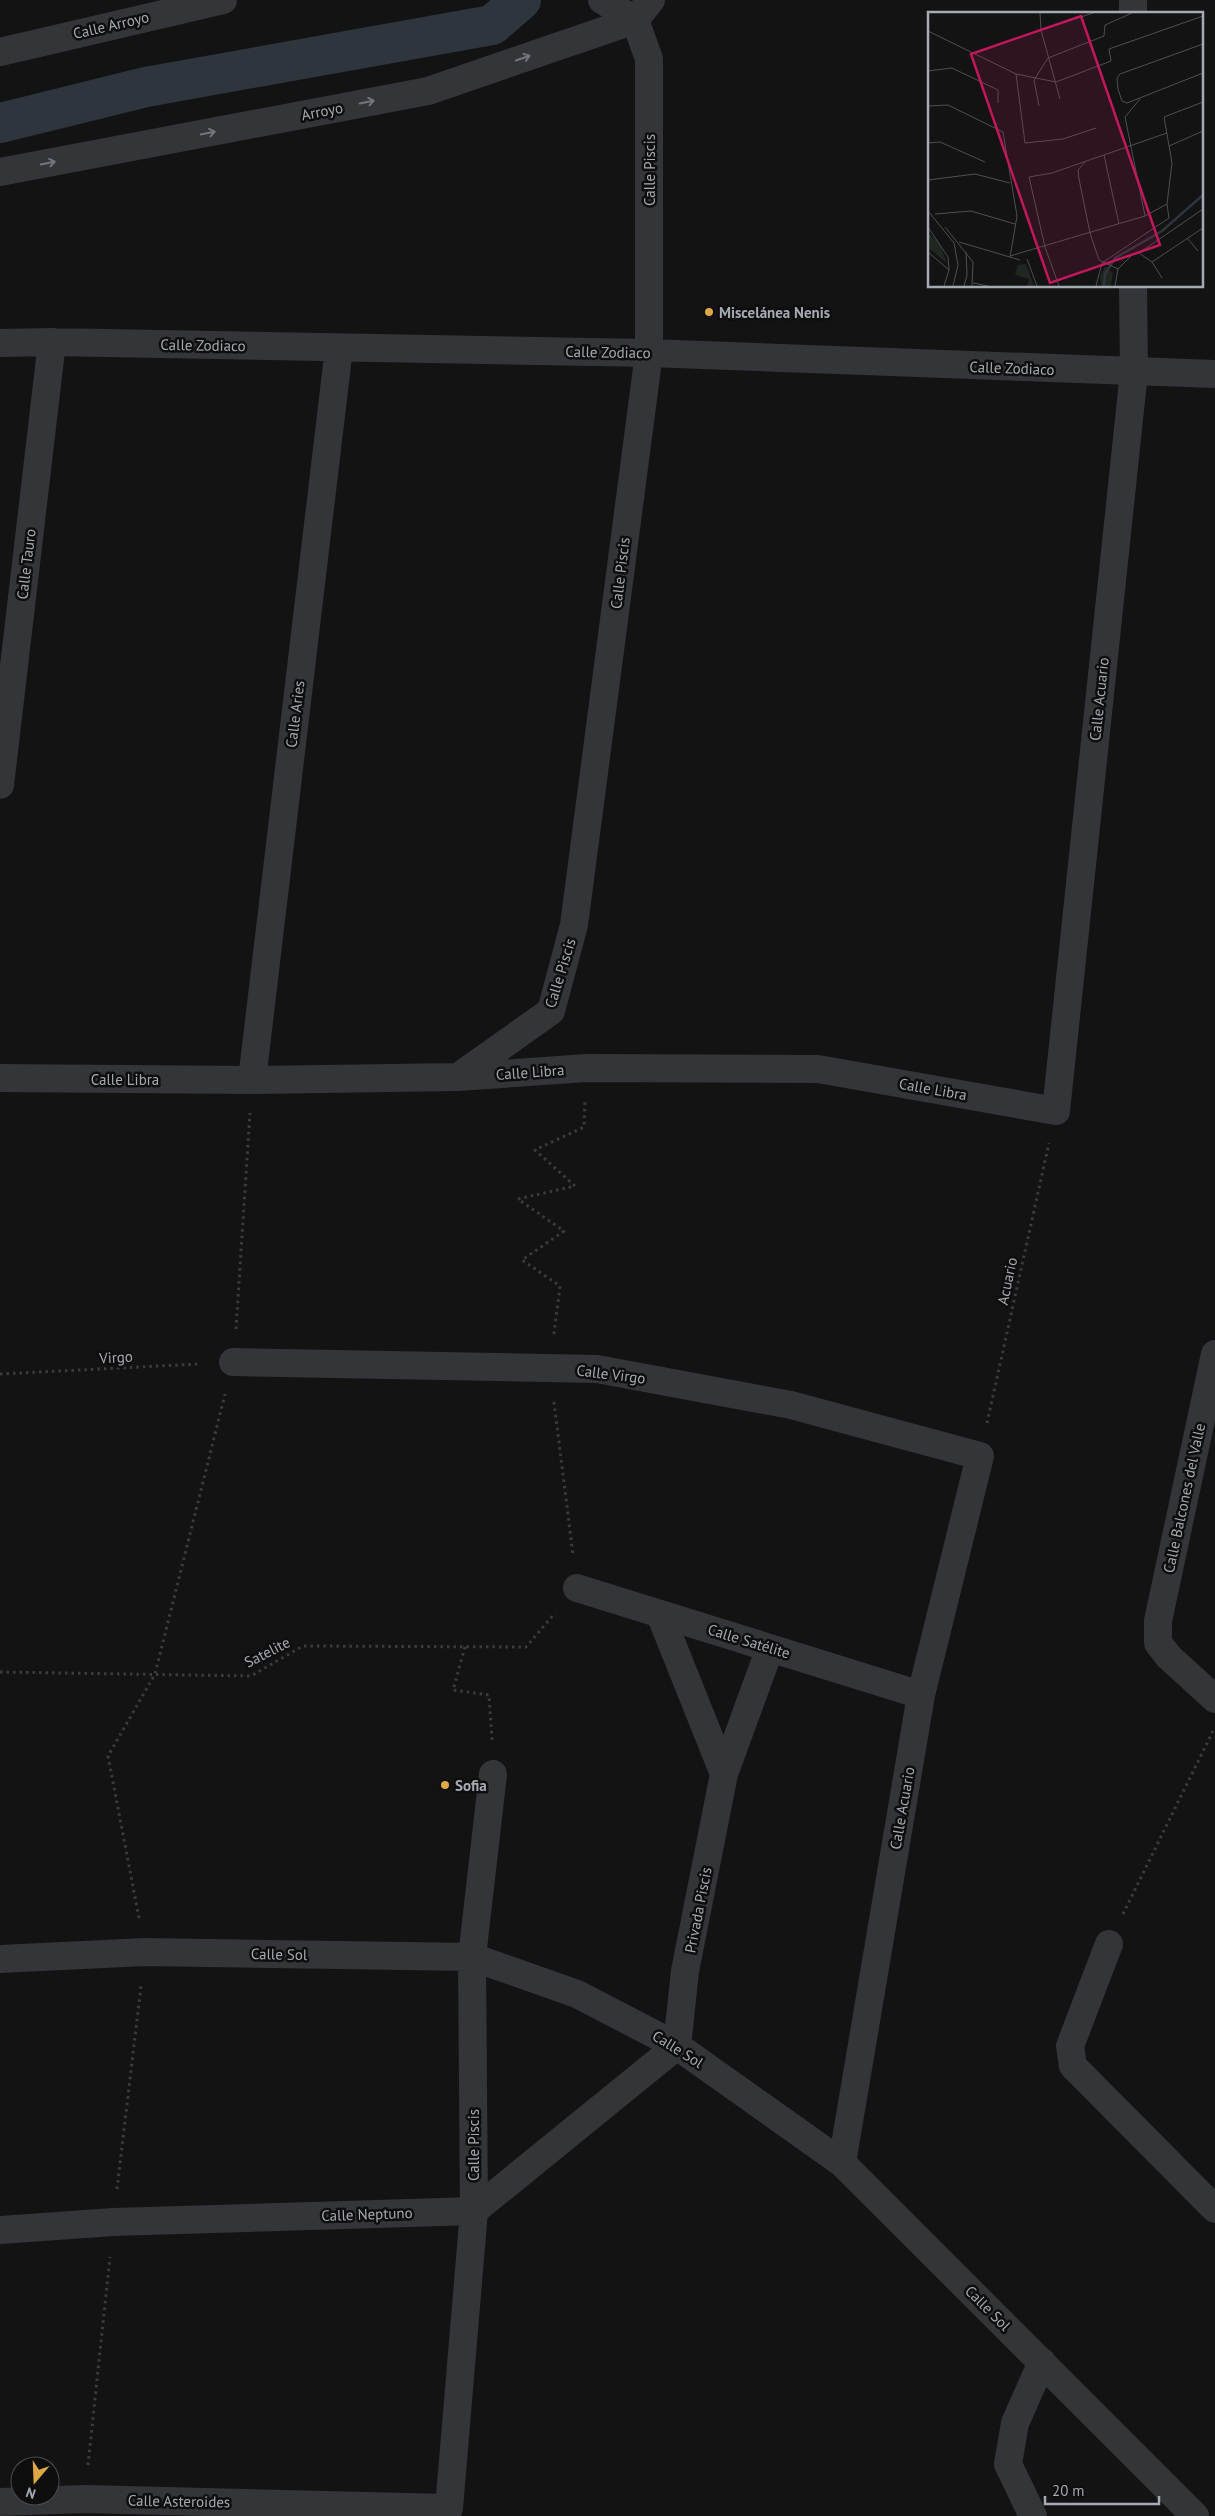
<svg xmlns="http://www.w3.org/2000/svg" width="1215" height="2516" viewBox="0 0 1215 2516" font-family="'PT Sans',sans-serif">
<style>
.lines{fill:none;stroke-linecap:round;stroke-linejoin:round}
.canal{stroke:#2e353c;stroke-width:40}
.path{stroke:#3b3c40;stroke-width:3;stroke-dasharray:2.5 4;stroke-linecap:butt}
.minor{stroke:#343539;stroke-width:28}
.oneway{stroke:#73757c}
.poi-dot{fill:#dda843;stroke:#0e0e0f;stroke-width:2}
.labels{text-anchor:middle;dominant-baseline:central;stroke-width:5;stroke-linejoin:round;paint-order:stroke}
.street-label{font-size:15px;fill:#a6aab3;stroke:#0e0e0f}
.poi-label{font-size:15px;font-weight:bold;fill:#a6aab3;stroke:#0e0e0f;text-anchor:start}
.inset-river{fill:none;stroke:#2e353c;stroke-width:2.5}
.inset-road{fill:none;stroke:#4e4f54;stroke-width:1}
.view{fill:#c2185b;fill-opacity:0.15;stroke:#c2185b;stroke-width:2.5}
.inset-edge{fill:none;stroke:#a6aab3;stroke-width:2.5}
</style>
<rect width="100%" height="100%" fill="#131314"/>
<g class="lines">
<path class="canal" d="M0 123 146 87 492 25 521 0"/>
<path class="path" d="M236 1329 250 1113
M554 1334 560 1286 522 1260 564 1231 518 1199 575 1186 535 1150 584 1127 585 1101
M0 1374 199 1364
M554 1402 573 1555
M987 1423 1049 1143
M465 1647 453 1690 489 1695 492 1740
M0 1672 251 1676 303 1646 526 1647 555 1613
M1123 1914 1213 1731
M139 1918 108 1756 155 1674 225 1394
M117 2189 141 1986
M88 2465 110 2257"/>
<path class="minor" d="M1133 0V14
M635 20 651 0
M0 52 223 0
M0 172 428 91 635 20
M0 343 52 342 649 353 1215 374
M0 785 52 342
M458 1077 551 1011 574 925 649 353V59L635 20 602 0
M0 1078 252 1080 458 1077 586 1068 818 1069 1056 1111 1134 372 1133 286
M252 1080 339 348
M1215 1354 1158 1621V1643L1169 1657 1215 1699
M233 1362 597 1369 791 1405 980 1456 921 1695 842 2163
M577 1588 921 1695
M660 1614 724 1774
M1109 1944 1070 2046 1073 2066 1215 2209
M0 1959 145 1952 472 1957 577 1994 677 2046 842 2163 1195 2516
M0 2230 113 2222 474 2211 677 2046 685 1971 724 1774 770 1648
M0 2502 85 2499 449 2508
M446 2516 449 2508 474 2211 472 1957 493 1774
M1033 2516 1008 2464 1015 2423 1042 2362"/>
</g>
<defs><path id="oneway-shaft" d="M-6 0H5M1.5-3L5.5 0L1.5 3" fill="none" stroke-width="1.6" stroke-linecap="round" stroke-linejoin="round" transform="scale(1.25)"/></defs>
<g class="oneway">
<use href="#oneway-shaft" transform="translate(523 58) rotate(-19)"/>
<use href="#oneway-shaft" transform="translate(367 102) rotate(-11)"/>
<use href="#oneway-shaft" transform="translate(208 133) rotate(-11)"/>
<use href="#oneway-shaft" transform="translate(48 163) rotate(-11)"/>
</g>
<g class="poi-dot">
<circle cx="709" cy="312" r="5"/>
<circle cx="445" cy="1785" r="5"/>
</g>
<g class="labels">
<g class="street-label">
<text transform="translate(111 25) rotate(-13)">Calle Arroyo</text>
<text transform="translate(322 111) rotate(-11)">Arroyo</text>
<text transform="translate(649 170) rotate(-90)">Calle Piscis</text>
<text transform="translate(203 345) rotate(1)">Calle Zodiaco</text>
<text transform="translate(608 352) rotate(1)">Calle Zodiaco</text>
<text transform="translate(1012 368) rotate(2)">Calle Zodiaco</text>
<text transform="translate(26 564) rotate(-83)">Calle Tauro</text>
<text transform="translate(620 573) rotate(-83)">Calle Piscis</text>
<text transform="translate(1099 699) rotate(-84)">Calle Acuario</text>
<text transform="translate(295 714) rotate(-83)">Calle Aries</text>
<text transform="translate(560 973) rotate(-73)">Calle Piscis</text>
<text transform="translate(530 1072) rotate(-4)">Calle Libra</text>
<text x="125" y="1079">Calle Libra</text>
<text transform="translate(933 1089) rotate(10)">Calle Libra</text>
<text transform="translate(1007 1281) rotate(-78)">Acuario</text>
<text transform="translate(116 1357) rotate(-3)">Virgo</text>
<text transform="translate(611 1374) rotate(7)">Calle Virgo</text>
<text transform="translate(1184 1498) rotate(-78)">Calle Balcones del Valle</text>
<text transform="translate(749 1641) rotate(17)">Calle Satélite</text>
<text transform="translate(267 1652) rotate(-27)">Satelite</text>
<text transform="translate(902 1808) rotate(-80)">Calle Acuario</text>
<text transform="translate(698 1910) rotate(-79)">Privada Piscis</text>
<text transform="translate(279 1954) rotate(1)">Calle Sol</text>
<text transform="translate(678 2049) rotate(32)">Calle Sol</text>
<text transform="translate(473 2145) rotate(-90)">Calle Piscis</text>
<text transform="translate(367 2214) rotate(-2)">Calle Neptuno</text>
<text transform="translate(988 2308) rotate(45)">Calle Sol</text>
<text transform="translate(179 2501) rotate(1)">Calle Asteroides</text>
</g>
<g class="poi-label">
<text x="719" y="312">Miscelánea Nenis</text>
<text x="455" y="1785">Sofia</text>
</g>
</g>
<g transform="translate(928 12)">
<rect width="275" height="275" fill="#131314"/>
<path d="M0 220 12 232 19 251 0 236ZM98 252 106 274H99L101 267 87 263 90 253ZM177 254 185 261 183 274H173L172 264Z" fill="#202620"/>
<path class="inset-river" d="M176 274 177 262 187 246 234 219 275 183"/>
<path class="inset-road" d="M112 1 113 18 132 87M113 18 165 1M0 19 88 62 128 70 183 49 181 37 275 4M275 32 192 62 189 66 190 77 194 89 199 91 275 61M0 59 24 56 70 78V91M88 62 97 131 135 127 168 116M212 87 197 105 217 204M0 94 20 93 75 120 89 204 82 245M111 94 106 68 120 46 176 24 177 13 204 1M0 131 12 130 57 150M241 134 275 119M176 143 191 212M157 150 150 158 151 167 162 221 171 248 190 257M0 168 47 162 82 171M0 199 26 231 30 253 25 274M7 202 43 199 87 212M0 215 20 245 21 258 16 274M17 215 45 250 44 274M260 227 270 239M31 230 92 248M0 240 21 258M211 241 275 197M82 244 217 204 239 192M99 247 109 274M224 250 275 216M224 250 234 266M174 251 241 206 239 192 244 151 236 105 275 90M45 271 60 274M36 274 39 263 38 240M131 274 117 235 101 165 124 161 239 121M168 274 174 251M187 274 190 257 204 243 211 241 224 250"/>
<path class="view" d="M153 4 232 233 122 271 43 42Z"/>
<rect width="275" height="275" class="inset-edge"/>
</g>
<g transform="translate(35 2481) rotate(199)"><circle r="24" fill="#0e0e0f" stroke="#4b4c51"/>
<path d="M0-4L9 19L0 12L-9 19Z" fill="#dda843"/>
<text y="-8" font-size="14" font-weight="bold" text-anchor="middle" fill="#a6aab3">N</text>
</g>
<path d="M1045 2496v8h114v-8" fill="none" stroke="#a6aab3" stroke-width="2.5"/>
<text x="1052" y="2496" font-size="15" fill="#a6aab3" stroke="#0e0e0f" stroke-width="4" paint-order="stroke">20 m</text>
</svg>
